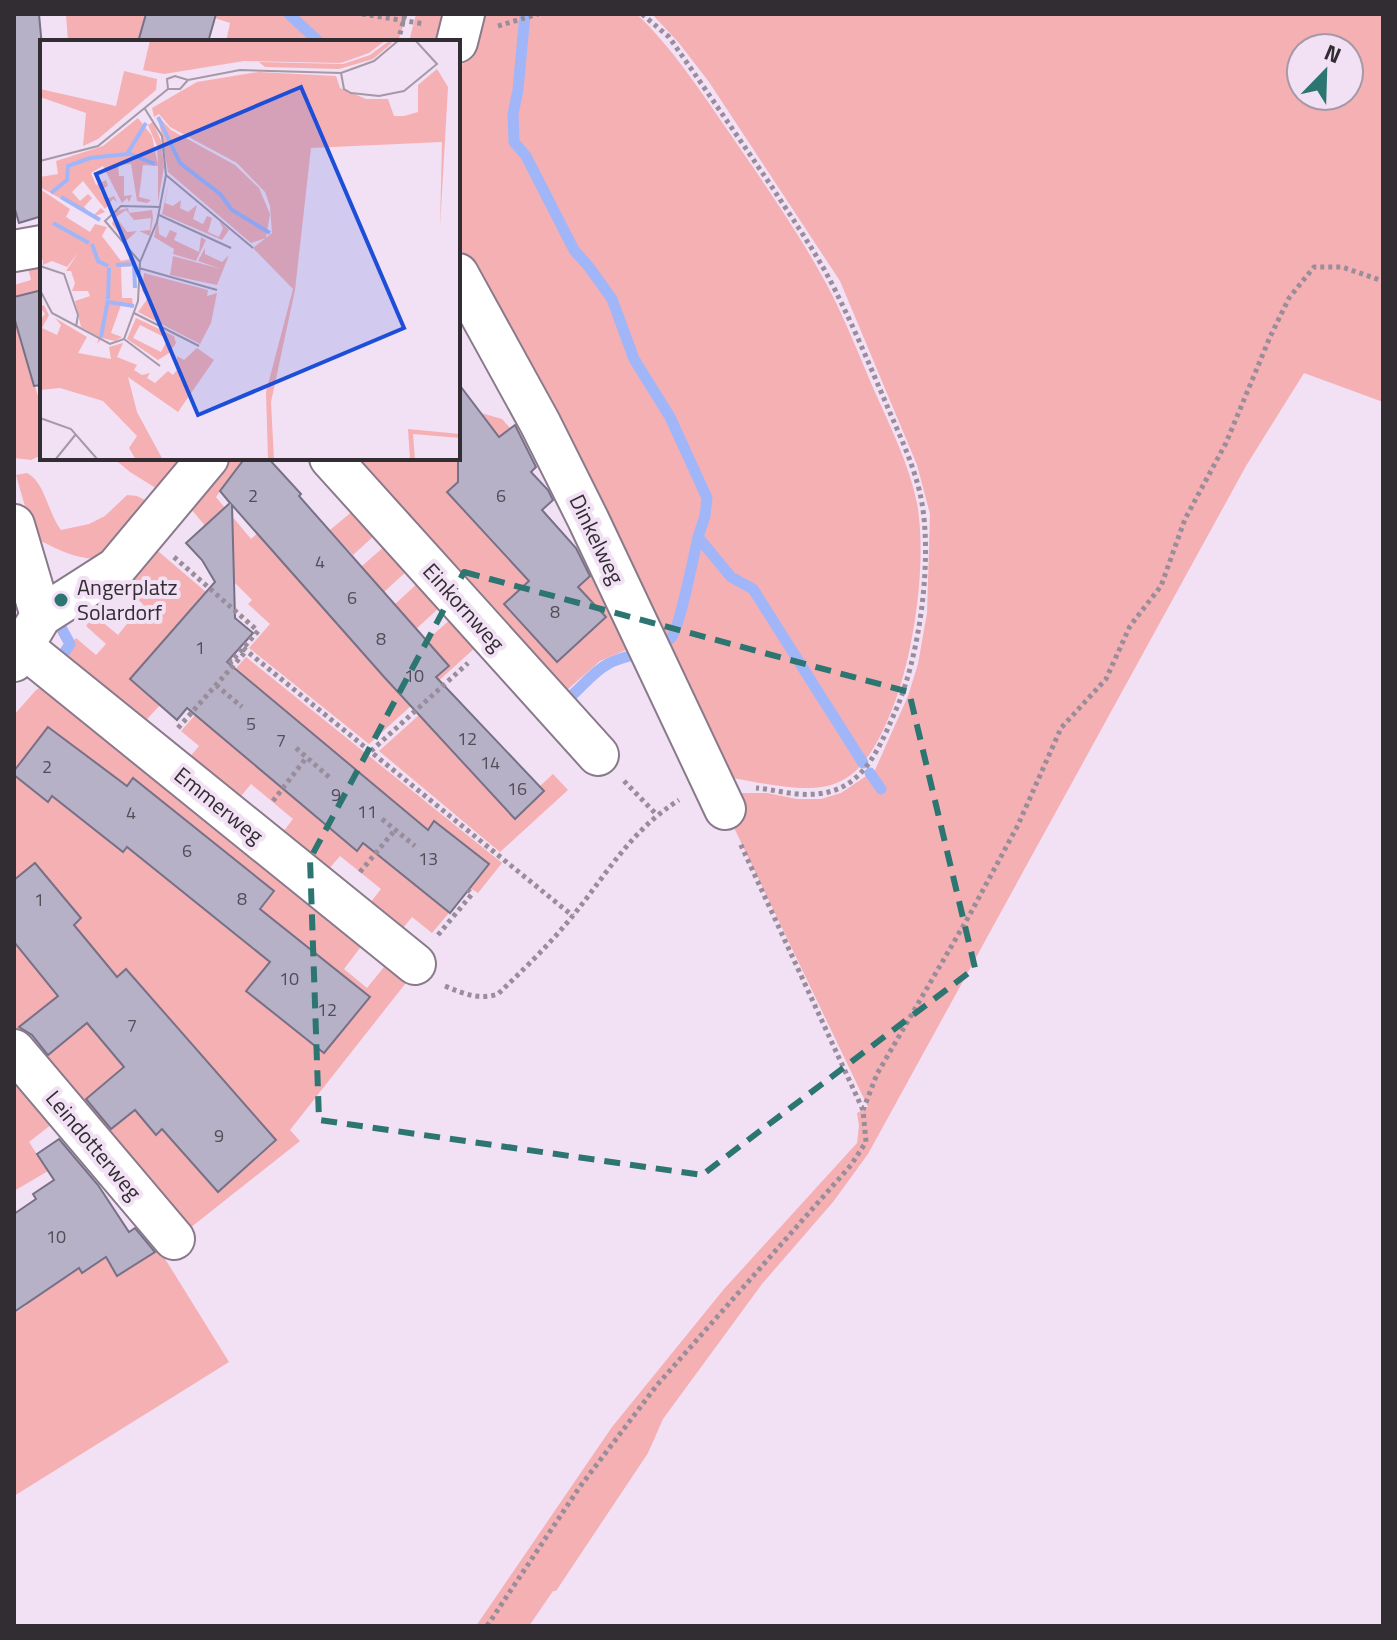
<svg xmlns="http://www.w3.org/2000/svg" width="1397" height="1640" viewBox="0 0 1397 1640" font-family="'Titillium Web',sans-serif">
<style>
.green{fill:#f5b0b4;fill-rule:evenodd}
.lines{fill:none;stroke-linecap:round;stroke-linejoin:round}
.stream{stroke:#a0b6f8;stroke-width:11}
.building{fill:#b7b1c8;stroke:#767186;stroke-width:2}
.street-casing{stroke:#897a8b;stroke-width:44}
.path{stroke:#9a8d9b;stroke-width:5;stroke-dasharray:4 4;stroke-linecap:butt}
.street{stroke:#fff;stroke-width:40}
.marked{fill:none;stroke:#2c7571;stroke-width:6;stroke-dasharray:16 10;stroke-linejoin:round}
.poi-dot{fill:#2c7571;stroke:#f2e0f4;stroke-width:3}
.labels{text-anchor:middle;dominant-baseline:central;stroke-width:8;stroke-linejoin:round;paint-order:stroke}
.number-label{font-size:18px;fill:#534d58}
.street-label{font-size:22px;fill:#322c33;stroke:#f2e0f4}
.poi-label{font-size:22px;fill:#322c33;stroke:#f2e0f4;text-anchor:start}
.inset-river{fill:none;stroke:#a0b6f8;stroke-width:4}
.inset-road{fill:none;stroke:#a598a7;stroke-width:2}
.view{fill:#1d4ed8;fill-opacity:0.15;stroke:#1d4ed8;stroke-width:4}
.inset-edge{fill:none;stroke:#322c33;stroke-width:4}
</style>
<rect width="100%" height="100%" fill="#f2e0f4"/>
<path class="green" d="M66 14H146L138 42H68Z
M203 14H407L398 42H226L230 23Z
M416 14H446L440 42H409Z
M476 14H637C672 48 698 87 726 128 761 179 798 231 827 285 845 319 859 355 874 390 890 426 909 464 917 503 927 559 915 646 896 699 857 804 825 795 727 777L501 320 458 244V81Z
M652 14H1383V402L1304 373 1246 466 868 1154 833 1202 762 1284 663 1419 648 1453 556 1591H553L529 1626H476L612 1427 724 1289 857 1143 859 1126 857 1113 868 1107 725 809 734 793H767L797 799H821L841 793 875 770 908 696 918 664 927 613 930 514 917 465 840 281 709 82 679 43ZM1301 48H1349V96H1301Z
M42 261V290L14 297V285L31 280 27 264Z
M14 317 42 409V455L31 460 14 458Z
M481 413 502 419 510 428 485 451 488 454 447 493 500 549 541 511 564 534 524 570 531 579 504 604 558 662 606 617 578 587 596 570 631 648 600 661 567 690 561 692 347 458H458V431Z
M113 458H186L159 490 130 472Z
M214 458H245L216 497 251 539 292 502 288 569 309 593 318 586 328 597 320 605 407 703 449 666 426 641 452 618 477 646 369 744 249 648 270 624 248 604 252 600 234 582 227 552 186 503Z
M27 473C45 482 47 511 61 530L89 524 105 516 127 495 137 496 149 502C136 519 110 562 86 558 69 556 50 545 34 538L16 475Z
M354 510 376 534 353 555 330 530Z
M386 545 408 570 384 592 362 566Z
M152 546 206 592 130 679 160 705 139 728 62 654 76 638 96 655 106 644 86 626 94 615 118 635 143 604 120 585Z
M419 582 441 606 416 629 394 605Z
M246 657 502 863 478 893 470 888 432 933 412 917 395 938 363 912 381 889 340 856 321 878 276 841 293 819 251 784 233 806 183 765 199 746 181 731Z
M43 686 363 944 344 969 367 988 388 962 409 979 290 1130 300 1141 185 1232 14 1026V715L36 690Z
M448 689 458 701 430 727 514 818 544 791 540 786 553 774 568 790 500 852 379 751Z
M14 1077 52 1124 29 1142 48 1171 14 1191Z
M27 1245 54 1285 79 1268 83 1273 106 1257 118 1275 159 1249 229 1362 14 1496V1314L27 1305 14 1285Z"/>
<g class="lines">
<path class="stream" d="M289 14 319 42
M525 14 518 90 513 114 514 142 526 156 574 250 589 267 612 299 634 359 670 417 707 498 705 516 698 537 731 577 753 589 863 763
M61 616 58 622 70 644 60 659 64 667
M559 697H570C582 687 594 671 608 664 626 653 655 655 671 638 679 630 694 555 698 537
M870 773 881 789"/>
</g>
<path class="building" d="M14 14H39L42 47V216L19 223 14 206Z
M146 14H216L208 42H138Z
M42 290V385L34 386 14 317V297Z
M458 383 499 437 515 425 536 467 531 472 548 490 553 500 542 510 576 548 590 576 578 587 606 617 557 662 504 604 529 581 447 492 458 482Z
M245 458H268L301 494 299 496 449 666 436 677 544 791 515 819 385 678 232 505 235 618 253 633 227 662 428 830 434 821 489 864 450 913 363 843 357 851 187 708 177 720 130 679 215 582 202 560 186 543 230 503 220 491Z
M48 727 127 786 133 778 274 891 260 909 370 997 324 1053 246 991 270 962 127 847 123 852 52 796 48 802 14 775V771Z
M35 863 81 918 74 925 117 977 126 969 276 1140 218 1192 162 1129 156 1135 135 1110 111 1129 86 1099 124 1067 87 1023 48 1055 32 1035 19 1027 58 996 14 942V880Z
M59 1139 98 1185 129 1232 135 1228 155 1252 117 1276 106 1257 82 1273 79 1268 14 1312V1214L36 1199 33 1194 54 1180 37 1154Z"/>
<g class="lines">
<g class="street-casing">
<path id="street" d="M457 42 464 14
M14 251 42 246
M458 274 540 423 588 519 725 809
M330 458 598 755
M14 525 41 616
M23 647 415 964
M14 661 41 616 116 568 208 458
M14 1050 174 1239"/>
</g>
<path class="path" d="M362 14 425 24
M642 14 669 37C704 87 738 137 772 187 795 223 820 258 838 296 855 330 870 366 885 401 898 432 914 464 921 498 933 557 920 657 895 712 875 758 858 799 798 794 784 793 770 789 756 788
M498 26 538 14
M398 42 405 14
M174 557 258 631 231 662 229 660
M243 648 573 916
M216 685 242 707
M178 728 246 651
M296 748 329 777
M371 751 468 663
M624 781 656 814
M273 801 306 758
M382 819 415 846
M360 872 395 830
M438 935 472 894 468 890
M445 986C464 994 479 1000 498 994 523 970 549 945 571 918 607 874 630 831 679 800
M863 1110 877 1074 969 916 1018 825 1061 728 1106 679 1130 626 1161 586 1185 519 1226 443 1270 337 1289 298 1314 267H1342L1383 281
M487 1626 579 1488 657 1385 851 1165 866 1142 863 1110 740 843"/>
<use href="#street" class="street"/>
</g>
<path class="marked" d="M464 572 909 692 975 968 702 1175 319 1120 310 859Z"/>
<circle class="poi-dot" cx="61" cy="600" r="8"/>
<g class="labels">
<g class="number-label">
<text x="253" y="495">2</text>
<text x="501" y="495">6</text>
<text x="320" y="561">4</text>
<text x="352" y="597">6</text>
<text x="555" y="611">8</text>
<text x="381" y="638">8</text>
<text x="200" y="647">1</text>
<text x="414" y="675">10</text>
<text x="251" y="723">5</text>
<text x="467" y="738">12</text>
<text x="281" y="740">7</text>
<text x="490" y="762">14</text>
<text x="47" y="766">2</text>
<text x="517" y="788">16</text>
<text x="336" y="794">9</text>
<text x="367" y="811">11</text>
<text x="131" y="812">4</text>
<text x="187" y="850">6</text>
<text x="428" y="858">13</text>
<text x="242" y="898">8</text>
<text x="39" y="899">1</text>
<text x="289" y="978">10</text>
<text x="327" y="1009">12</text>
<text x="132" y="1025">7</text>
<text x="219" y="1135">9</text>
<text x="56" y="1236">10</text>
</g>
<g class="street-label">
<text transform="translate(597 539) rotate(64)">Dinkelweg</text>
<text transform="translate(464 607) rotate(48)">Einkornweg</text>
<text transform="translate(219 805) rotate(39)">Emmerweg</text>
<text transform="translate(94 1145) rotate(50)">Leindotterweg</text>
</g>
<g class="poi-label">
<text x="77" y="587">Angerplatz<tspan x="77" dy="25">Solardorf</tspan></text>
</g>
</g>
<g transform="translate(40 40)">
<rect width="420" height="420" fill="#f2e0f4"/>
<path d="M110 0H346L329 13 301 23 204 21 124 34 103 30ZM349 1 352 3 333 19 299 29 225 27 219 22 303 24 330 15ZM397 29 408 47 400 187 402 102 271 108 255 250 231 362 234 420H228L226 352 253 249 213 208 232 193 230 166 225 152 197 123 130 87 119 74 114 77 112 68 157 42 218 32 296 36 300 48 326 59H348L354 76H364L378 72V45ZM84 31 117 39 116 50 58 99 43 106 0 115 43 106 46 73 0 57V49L76 66ZM118 76 131 90 195 125 219 148 230 174 226 198 211 203 128 132ZM98 78 112 96 118 125 117 106 108 85 113 82 121 101 124 127 118 162V126L103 125 99 157 111 160 107 163 97 161 91 124 78 125 79 136H84V156L92 155 89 162 87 158 82 163 63 126 51 133 56 145 66 140 68 146 60 150 65 160 74 156 77 162 73 159 65 169 43 141 32 152 40 161 48 154 52 158 44 167 53 176 61 168 65 172 55 176 57 179 0 147V137L18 134 16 121 63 106ZM129 141 125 163 133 166 141 160 140 168 148 172 157 165 153 179 163 184 167 176 172 178 168 192 179 197 183 188 179 181 189 190 182 200 122 174ZM0 149 30 169 26 177 50 192 55 184 67 187 62 196 81 221 94 218V226L81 227 82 258H92L93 266 81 265 71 293 82 297 75 301 62 298 57 304 59 297 41 287 35 261 50 256 48 251H32L35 243 31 231H26L38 213 27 227 12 221 3 225V219L0 224ZM88 168 89 173 112 170 113 178 110 196 99 191 110 190 111 178 94 180 86 170 76 177 87 192 97 191 86 201 72 184 76 171ZM118 179 119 194 126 198 130 190 137 193 134 200 159 212 161 197 166 200 156 221 133 214 134 209 114 197ZM165 208V214L182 222 189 215 177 245 130 235 133 216 181 229 158 221ZM104 233 168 250 167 256 177 253 171 283 160 304 98 272 108 258 102 251ZM4 265 9 275 2 288 17 295 21 285 15 278 47 297 38 313 71 319 69 307 83 303 77 317 97 325 94 330 102 335 110 333 107 338 115 343 128 331 133 335 137 330V316L144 320 157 308 174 320 138 372 88 337 97 372 123 420H96L89 408 97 396 63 361 20 348 0 350V280L5 274 0 267ZM96 278 134 296 136 303 129 313 118 320 87 299ZM100 285 128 299 121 312 93 298ZM368 389 420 394V398L373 394 375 420H370Z" fill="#f5b0b4" fill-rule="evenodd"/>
<path class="inset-river" d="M118 77 140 123 180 154 192 170 230 193M88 113 115 124M11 153 27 140 28 126 50 118 87 114 106 83M21 157 60 180M13 183 49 203M52 204 58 221 68 226M76 225 94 224 95 248M68 259 69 228M68 262 94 266M61 297 68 260"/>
<path class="inset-road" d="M301 33 304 49 311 53 339 56 364 51 397 24 375 0M128 49 127 39 135 36 148 40 200 30 301 33 334 21 359 0M0 121 58 106 128 49H140L148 40M126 135 213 208M119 175 191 208M100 222 65 181 81 166 121 167M0 226 24 234 38 275 36 287M99 228 177 250M0 250 12 273 70 304 84 299 98 261 100 222 117 182 126 135 122 96 105 69M94 273 159 306M84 299 120 326M0 378 31 389 58 420M15 420 36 394"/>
<path class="view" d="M261 47 364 288 158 375 56 134Z"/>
<rect width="420" height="420" class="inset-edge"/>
</g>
<rect width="1397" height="1640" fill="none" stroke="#322c33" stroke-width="32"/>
<g transform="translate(1325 72) rotate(23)"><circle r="38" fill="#f2e0f4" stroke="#a598a7" stroke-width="2"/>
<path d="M0-6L14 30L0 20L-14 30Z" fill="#2c7571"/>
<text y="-12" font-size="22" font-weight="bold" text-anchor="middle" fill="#322c33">N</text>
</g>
</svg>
